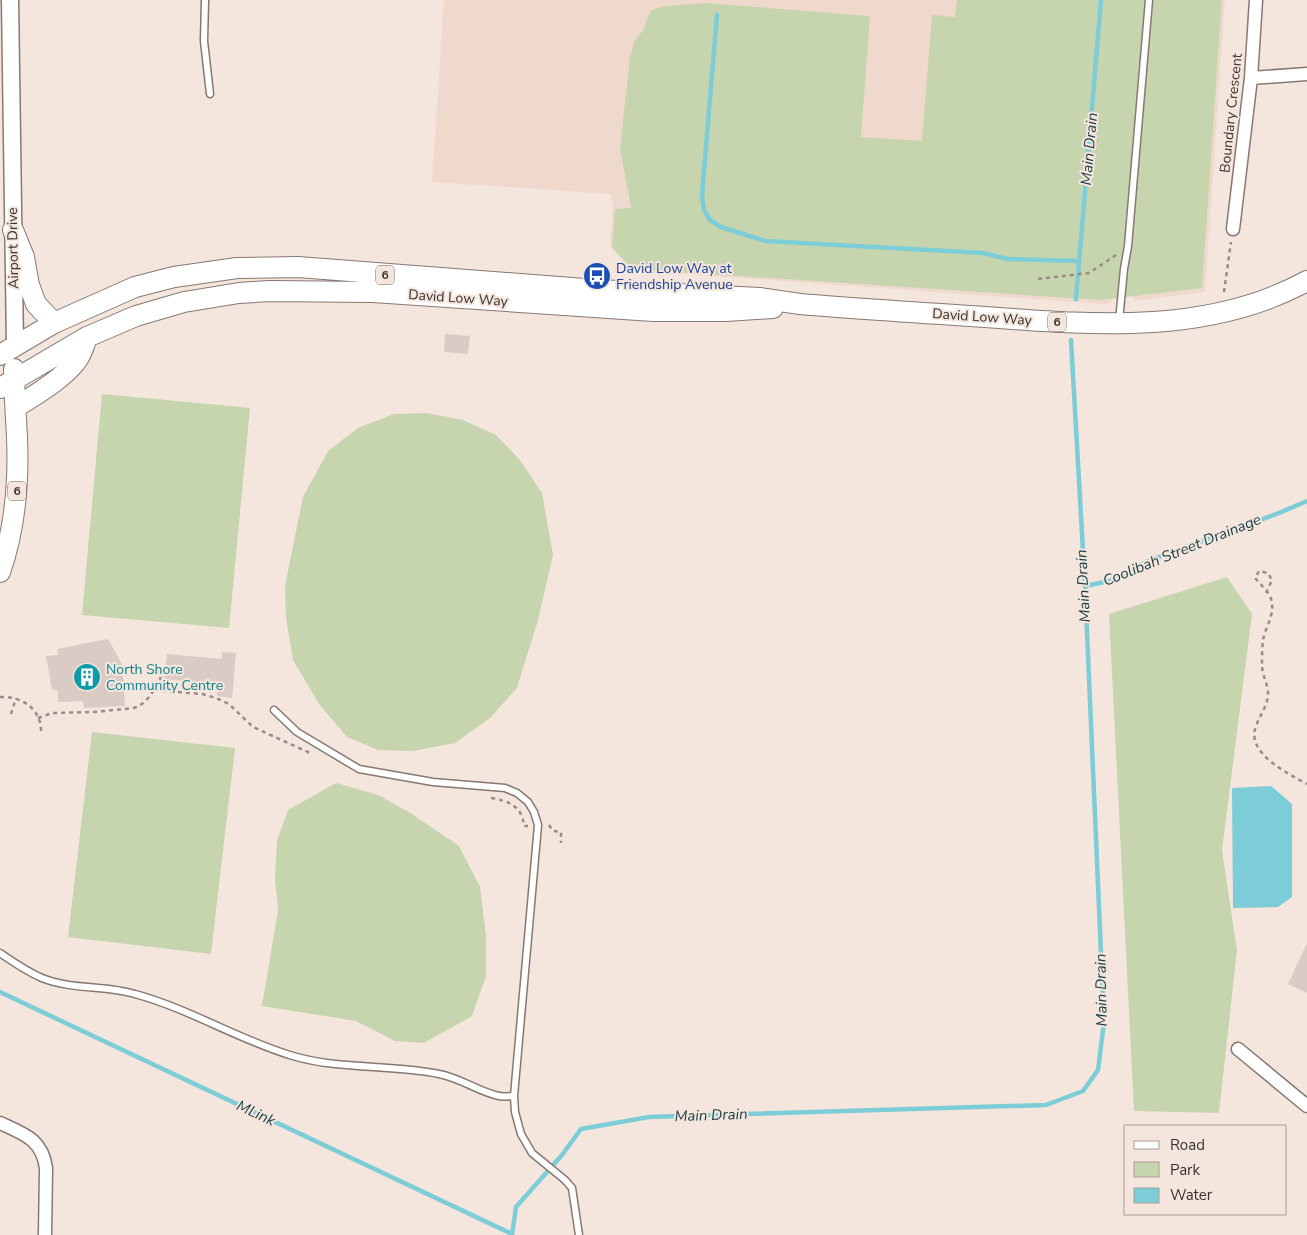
<svg xmlns="http://www.w3.org/2000/svg" width="1307" height="1235" viewBox="0 0 1307 1235" font-family="'Nunito Sans',sans-serif">
<style>
.built{fill:#efd9cd}
.green{fill:#c7d5af}
.water{fill:#7ccdd7}
.lines{fill:none;stroke-linecap:round;stroke-linejoin:round}
.stream{stroke:#7ccdd7;stroke-width:4.5}
.building{fill:#dacbc4}
.service-casing{stroke:#867972;stroke-width:9}
.minor-casing{stroke:#867972;stroke-width:15}
.tertiary-casing{stroke:#867972;stroke-width:19}
.primary-casing{stroke:#867972;stroke-width:22}
.path{stroke:#978c87;stroke-width:2.5;stroke-dasharray:4 4;stroke-linecap:butt}
.service{stroke:#fff;stroke-width:6}
.minor{stroke:#fff;stroke-width:12}
.tertiary{stroke:#fff;stroke-width:16}
.primary{stroke:#fff;stroke-width:20}
.labels{text-anchor:middle;dominant-baseline:central;stroke-width:4;stroke-linejoin:round;paint-order:stroke}
.shield{fill:#f4e5dd;stroke:#706863;stroke-width:1}
.shield-label{font-size:12px;font-weight:bold;fill:#38322f}
.street-label{font-size:14px;fill:#38322f;stroke:#f4e5dd}
.transit-label{font-size:14px;fill:#164399;stroke:#f4e5dd;text-anchor:start}
.culture-label{font-size:14px;fill:#0d838f;stroke:#f4e5dd;text-anchor:start}
.water-label{font-size:15px;font-style:italic;fill:#153c41;stroke:#f4e5dd}
</style>
<rect width="100%" height="100%" fill="#f4e5dd"/>
<path class="built" d="M444 0H1225L1205 292 1134 301 1116 268 1113 299 1110 303 1103 304 631 270 610 247 613 204 611 194 432 182Z"/>
<path class="green" d="M957 0H1222L1202 288 1101 300 632 269 612 247 615 209 631 208 620 149 630 57 634 42 643 30 648 16 652 10 666 6 706 3 870 16 861 137 922 141 932 15 955 17Z
M102 394 250 408 229 628 82 615Z
M427 413 463 420 496 435 519 459 542 493 553 555 538 620 517 688 490 718 455 743 413 751 378 750 347 737 319 704 293 660 286 618 285 586 303 497 328 451 358 428 394 414Z
M1227 577 1252 614 1222 850 1237 950 1219 1113 1134 1111 1109 614Z
M92 732 235 748 211 954 68 937Z
M336 783 378 795 412 814 459 846 480 887 486 936V976L472 1016 424 1043 395 1041 356 1021 262 1006 278 910 275 878 277 841 288 810Z"/>
<path class="water" d="M1271 786 1292 804V897L1278 907 1233 908 1232 788Z"/>
<g class="lines">
<path class="stream" d="M717 15 702 195 704 210 710 220 721 227 765 241 983 253 1008 259 1079 261
M1076 299 1101 0
M1085 586 1114 580 1148 561 1279 513 1307 501
M0 992 512 1234
M512 1235 516 1207 562 1155 581 1129 649 1117 1046 1105 1083 1091 1098 1070 1104 1022 1085 586 1071 340"/>
</g>
<path class="building" d="M445 334 470 336 468 354 444 352Z
M108 639 122 664 125 706 84 708 83 701 58 702V691L52 689 46 656 58 655 57 649Z
M222 652 236 653 232 698 217 696 218 684 164 679 167 654 222 659Z
M1307 943V993L1288 984Z"/>
<g class="lines">
<g class="service-casing">
<path id="service" d="M205 0 204 41 210 94
M1119 321 1124 269 1128 246 1149 0
M274 710 297 732 359 769 433 782 505 788 517 793 528 802 534 812 538 825 514 1096 515 1112 521 1134 532 1153 565 1180 572 1188 579 1235
M0 953C13 962 28 972 42 978 72 990 105 985 135 994 190 1009 239 1040 293 1056 340 1070 391 1064 439 1074 461 1078 479 1092 499 1096 504 1097 509 1096 514 1096"/>
</g>
<g class="minor-casing">
<path id="minor" d="M1251 78 1307 74
M1233 229 1251 78 1256 0
M1238 1049 1307 1106
M0 1123C24 1134 42 1139 46 1168L45 1235"/>
</g>
<g class="tertiary-casing">
<path id="tertiary" d="M10 0 15 346"/>
</g>
<g class="primary-casing">
<path id="primary" d="M13 230 24 257 29 285 36 304 54 323
M0 355 54 323 135 287 174 277 237 268 298 267 598 290 760 298 800 304C861 309 923 313 985 317 1093 325 1208 335 1307 281
M0 388 87 337 136 316 184 302 239 293 269 291 373 292 653 311H726L773 308
M16 407C34 396 71 374 80 355 83 350 85 343 87 337
M0 572C15 529 19 484 17 438 16 415 14 392 14 369"/>
</g>
<path class="path" d="M1038 279 1089 273 1116 255
M1224 292 1231 242
M1266 593 1272 580 1268 573 1259 571 1255 578C1260 584 1269 592 1271 599 1276 613 1265 628 1263 640 1262 649 1262 659 1262 667 1263 676 1268 685 1268 694 1268 705 1260 715 1256 726 1245 753 1289 774 1307 784
M154 690 202 694 216 698 229 704 253 727 310 753
M0 697C22 696 42 709 41 733
M11 714 16 698
M38 718 52 713 94 712 134 708C147 704 155 689 161 677
M491 798C509 801 522 806 524 826H528
M549 825 553 831 561 832V843"/>
<use href="#service" class="service"/>
<use href="#minor" class="minor"/>
<use href="#tertiary" class="tertiary"/>
<use href="#primary" class="primary"/>
</g>
<defs>
<g id="bus-disc" transform="scale(1.4375)"><circle r="9.5" fill="#1a4fb4" stroke="#f4e5dd"/><path d="M-5-6H5V4H4V6H2V4H-2V6H-4V4H-5ZM-3.5-4V0h7V-4ZM-3.5 1.2v1.5H-2V1.2ZM2 1.2v1.5H3.5V1.2Z" fill="#fff"/></g>
<g id="building-disc" transform="scale(1.4375)"><circle r="9.5" fill="#0f9aa8" stroke="#f4e5dd"/><path d="M-4-6H4V6H1V3H-1V6H-4ZM-2.5-4.3h1.7v1.8h-1.7ZM.8-4.3h1.7v1.8H.8ZM-2.5-1h1.7V.8h-1.7ZM.8-1h1.7V.8H.8Z" fill="#fff"/></g>
</defs>
<g fill-rule="evenodd">
<use href="#bus-disc" x="597" y="276"/>
<use href="#building-disc" x="87" y="677"/>
</g>
<g class="labels">
<g class="shield">
<rect x="376" y="265.5" width="18" height="19" rx="4"/>
<rect x="1048" y="312.5" width="18" height="19" rx="4"/>
<rect x="8" y="481.5" width="18" height="19" rx="4"/>
</g>
<g class="shield-label">
<text x="385" y="275">6</text>
<text x="1057" y="322">6</text>
<text x="17" y="491">6</text>
</g>
<g class="street-label">
<text transform="translate(1231 113) rotate(-84)">Boundary Crescent</text>
<text transform="translate(13 248) rotate(-91)">Airport Drive</text>
<text transform="translate(458 298) rotate(4)">David Low Way</text>
<text transform="translate(982 317) rotate(4)">David Low Way</text>
</g>
<g class="transit-label">
<text x="616" y="268">David Low Way at<tspan x="616" dy="16">Friendship Avenue</tspan></text>
</g>
<g class="culture-label">
<text x="106" y="669">North Shore<tspan x="106" dy="16">Community Centre</tspan></text>
</g>
<g class="water-label">
<text transform="translate(1089 149) rotate(-85)">Main Drain</text>
<text transform="translate(1182 550) rotate(-22)">Coolibah Street Drainage</text>
<text transform="translate(1083 586) rotate(-93)">Main Drain</text>
<text transform="translate(1101 990) rotate(-91)">Main Drain</text>
<text transform="translate(256 1113) rotate(25)">MLink</text>
<text transform="translate(711 1115) rotate(-2)">Main Drain</text>
</g>
</g>
<rect x="1124" y="1125" width="162" height="90" fill="#f4e5dd" stroke="#a99d97"/>
<rect x="1134" y="1141" width="25" height="8" fill="#ffffff" stroke="#a99d97"/>
<text x="1170" y="1150" font-size="15" fill="#38322f">Road</text>
<rect x="1134" y="1162" width="25" height="15" fill="#c7d5af" stroke="#a99d97"/>
<text x="1170" y="1175" font-size="15" fill="#38322f">Park</text>
<rect x="1134" y="1188" width="25" height="15" fill="#7ccdd7" stroke="#a99d97"/>
<text x="1170" y="1200" font-size="15" fill="#38322f">Water</text>
</svg>
